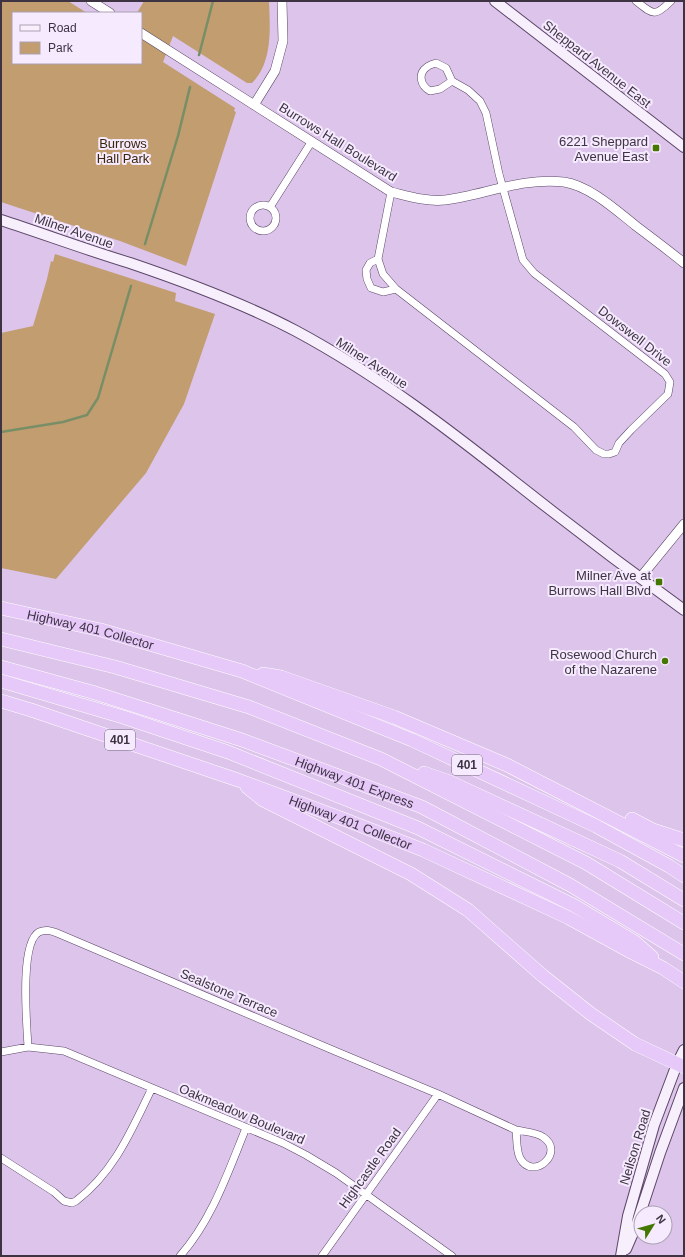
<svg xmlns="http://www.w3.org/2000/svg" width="685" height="1257" viewBox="0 0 685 1257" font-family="Arial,sans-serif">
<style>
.green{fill:#c19d6f}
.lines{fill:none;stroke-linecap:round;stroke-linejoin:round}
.stream{stroke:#788e67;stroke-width:2.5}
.minor-casing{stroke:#5c4768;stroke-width:8}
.tertiary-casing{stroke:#5c4768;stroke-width:10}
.secondary-casing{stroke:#5c4768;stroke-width:12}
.motorway-casing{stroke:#fff;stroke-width:14}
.minor{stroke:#fff;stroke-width:7}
.tertiary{stroke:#fff;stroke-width:9}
.secondary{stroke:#f8effd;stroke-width:10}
.motorway{stroke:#e6c9f8;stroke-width:13}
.poi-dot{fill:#470;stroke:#f6eafe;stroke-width:1.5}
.labels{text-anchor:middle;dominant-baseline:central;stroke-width:4;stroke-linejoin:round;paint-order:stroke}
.shield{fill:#f6eafe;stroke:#746a7b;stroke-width:1}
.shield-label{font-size:12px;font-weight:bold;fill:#3d3343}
.street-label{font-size:13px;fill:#3d3343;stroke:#f6eafe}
.poi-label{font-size:13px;fill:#3d3343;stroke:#f6eafe;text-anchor:end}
.park-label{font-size:13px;fill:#3a260b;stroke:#f6eafe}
</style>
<rect width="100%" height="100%" fill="#dcc4eb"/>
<path class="green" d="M1 1H68L87 13H13V63H141V13H137L144 1H269C270 28 273 62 252 83H247L173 36 163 62 235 108 234 111 236 112 186 266 120 241 1 202Z
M55 254 176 293 175 301 215 314 184 404 146 473 56 579 1 568V333L33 326 47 279 51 261 53 262Z"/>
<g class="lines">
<path class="stream" d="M199 55 213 1
M145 244 178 136 190 87
M1 432 63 422 87 415 98 398 131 286"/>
<g class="minor-casing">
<path id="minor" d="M636 1C653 14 654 18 671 1
M391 192 378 259 383 274 396 289 574 427 596 450 604 454H609L615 452 619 443 631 430 668 394 670 382 665 374 534 273 523 260 499 174 486 113 480 101 468 90 452 81 446 68 436 63C433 64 429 65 427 67 417 74 421 86 430 91L440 89 452 81
M250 218a13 13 0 1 1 26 0a13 13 0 1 1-26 0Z
M270 207 312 141
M378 259 370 263 366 270 367 279 371 288 383 292 396 289
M28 1047C27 1026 19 943 39 932 46 929 51 931 57 933L335 1051 438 1094 516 1130
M1 1052 28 1047 64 1051 283 1143 306 1155 336 1173 452 1256
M516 1130C525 1132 536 1132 543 1137 566 1152 533 1182 520 1158 516 1150 517 1138 516 1130Z
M1 1158 54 1192 64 1201 72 1203 76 1201C115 1171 131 1131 152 1088
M180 1256C212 1220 228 1172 246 1128
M322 1256 438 1094"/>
</g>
<g class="tertiary-casing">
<path id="tertiary" d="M91 1 110 13
M141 33 391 192C408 196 427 202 445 200 484 195 523 177 564 182 590 186 616 210 636 226 652 238 668 250 684 263
M254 105 275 71 283 41 282 1
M640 578 684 524"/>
</g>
<g class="secondary-casing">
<path id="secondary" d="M495 1 684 147
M1 220C44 234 87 250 130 263 186 282 243 303 296 331 378 375 452 432 525 490 577 531 630 571 684 610
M626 1249 636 1226 660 1153 684 1088
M621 1256 628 1216 654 1125 677 1064 684 1050"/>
</g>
<g class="motorway-casing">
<g id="motorway">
<path id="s1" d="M1 608 101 630 242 671 412 740 596 826 669 866 684 876"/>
<path d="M1 639 115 667 249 707 381 759 586 863 684 923"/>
<path id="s2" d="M1 667 92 692 242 740 422 807 570 885 684 954"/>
<path d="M263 674 281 677 394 717 507 765 684 856"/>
<path d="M1 681 123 717 228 752 418 828 575 906 635 942 652 957"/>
<path id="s3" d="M1 701 31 710 238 780 346 820 423 850 569 918 631 952 663 968 684 982"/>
<path d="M424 773 450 782 620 861 684 900"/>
<path d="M247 787 263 800 411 874 468 910 543 976 591 1014 635 1044 684 1067"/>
<path d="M632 819 653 830 684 840"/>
</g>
</g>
<use href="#minor" class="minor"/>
<use href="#tertiary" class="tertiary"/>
<use href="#secondary" class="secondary"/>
<use href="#motorway" class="motorway"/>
</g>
<g class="poi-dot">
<rect x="652" y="144" width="8" height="8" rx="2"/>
<rect x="655" y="578" width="8" height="8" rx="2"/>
<circle cx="665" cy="661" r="4"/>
</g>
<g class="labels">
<g class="shield">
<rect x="105" y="730" width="30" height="20" rx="3"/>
<rect x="452" y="755" width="30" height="20" rx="3"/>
</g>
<g class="shield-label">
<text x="120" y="740">401</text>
<text x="467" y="765">401</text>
</g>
<g class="street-label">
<text transform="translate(597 64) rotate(38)">Sheppard Avenue East</text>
<text transform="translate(338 142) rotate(32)">Burrows Hall Boulevard</text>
<text transform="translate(74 231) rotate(19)">Milner Avenue</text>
<text transform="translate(635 336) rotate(38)">Dowswell Drive</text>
<text transform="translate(372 363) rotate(33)">Milner Avenue</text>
<text stroke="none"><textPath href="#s1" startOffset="92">Highway 401 Collector</textPath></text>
<text stroke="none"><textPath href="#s2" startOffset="372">Highway 401 Express</textPath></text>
<text stroke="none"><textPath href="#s3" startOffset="370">Highway 401 Collector</textPath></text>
<text transform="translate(229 993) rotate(23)">Sealstone Terrace</text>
<text transform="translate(242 1114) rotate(23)">Oakmeadow Boulevard</text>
<text transform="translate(635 1147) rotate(-73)">Neilson Road</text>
<text transform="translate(370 1168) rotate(-54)">Highcastle Road</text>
</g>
<g class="poi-label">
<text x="648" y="141">6221 Sheppard<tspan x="648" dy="15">Avenue East</tspan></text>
<text x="651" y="575">Milner Ave at<tspan x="651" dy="15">Burrows Hall Blvd</tspan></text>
<text x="657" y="654">Rosewood Church<tspan x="657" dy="15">of the Nazarene</tspan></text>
</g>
<g class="park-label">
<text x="123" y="143">Burrows<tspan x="123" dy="15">Hall Park</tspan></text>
</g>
</g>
<rect width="685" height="1257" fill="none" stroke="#3d3343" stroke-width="4"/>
<rect x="12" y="12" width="130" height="52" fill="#f6eafe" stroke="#aca1b3"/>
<rect x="20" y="25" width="20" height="6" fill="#f8effd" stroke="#aca1b3"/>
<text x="48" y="32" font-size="12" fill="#3d3343">Road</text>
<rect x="20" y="42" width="20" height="12" fill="#c19d6f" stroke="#aca1b3"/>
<text x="48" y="52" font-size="12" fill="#3d3343">Park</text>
<g transform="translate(653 1225) rotate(53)"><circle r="19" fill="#f6eafe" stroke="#aca1b3"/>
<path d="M0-3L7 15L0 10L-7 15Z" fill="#447700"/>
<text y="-6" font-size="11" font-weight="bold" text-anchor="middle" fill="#3d3343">N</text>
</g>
</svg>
